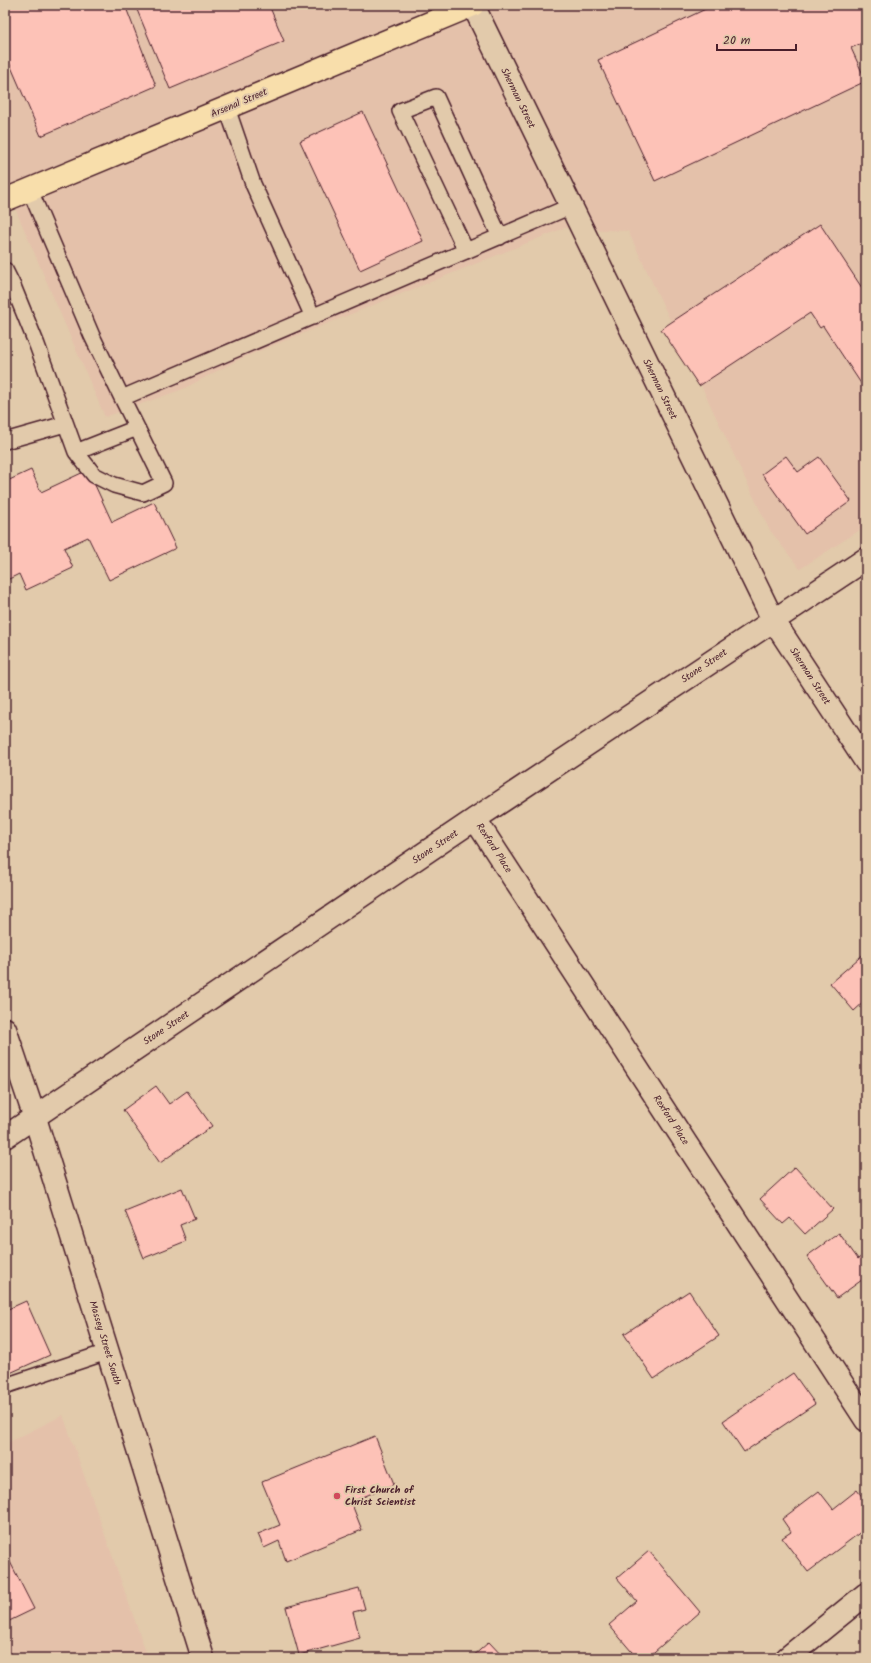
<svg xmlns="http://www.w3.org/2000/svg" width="871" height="1663" viewBox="0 0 871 1663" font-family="Kalam,sans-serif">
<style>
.built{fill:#e4c1aa}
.building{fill:#fdc2b7;stroke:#4a1f2b}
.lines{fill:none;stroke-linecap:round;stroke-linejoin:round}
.lane-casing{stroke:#4a1f2b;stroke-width:18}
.street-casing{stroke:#4a1f2b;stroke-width:25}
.secondary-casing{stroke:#4a1f2b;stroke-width:25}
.highway-casing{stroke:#4a1f2b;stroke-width:25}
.lane{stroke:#e2caab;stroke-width:15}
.street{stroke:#e2caab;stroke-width:22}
.secondary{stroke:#e2caab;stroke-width:22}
.highway{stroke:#f8deab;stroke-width:22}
.poi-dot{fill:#d1495b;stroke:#e2caab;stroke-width:1.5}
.labels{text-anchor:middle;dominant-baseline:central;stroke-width:4;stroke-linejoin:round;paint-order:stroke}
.street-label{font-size:10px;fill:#4a1f2b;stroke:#e2caab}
.poi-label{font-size:10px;font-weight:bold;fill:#4a1f2b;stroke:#e2caab;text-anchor:start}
</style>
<rect width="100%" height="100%" fill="#e2caab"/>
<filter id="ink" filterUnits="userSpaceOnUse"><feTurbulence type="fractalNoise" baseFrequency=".025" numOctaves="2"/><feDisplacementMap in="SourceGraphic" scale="8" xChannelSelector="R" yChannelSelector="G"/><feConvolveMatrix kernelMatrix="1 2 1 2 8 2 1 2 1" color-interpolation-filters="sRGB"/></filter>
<g filter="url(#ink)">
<path class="built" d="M5 5H866V526L800 569 769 529 628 231 564 228 240 359 183 389 105 417 5 185Z
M63 1415 148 1658H5V1444Z"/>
<path class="building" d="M5 5H125L156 86 41 136 5 53Z
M135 5H269L284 41 170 89Z
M714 5H866V41L851 48 866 81 655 181 598 60Z
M363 112 423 241 360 270 300 141Z
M820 224 866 294V391L823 326 820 328 810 313 699 386 661 329Z
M786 456 798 472 819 457 851 501 805 534 762 474Z
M31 470 41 492 88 470 112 522 154 502 176 548 109 580 88 537 64 548 73 568 26 590 19 574 5 581V482Z
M866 952V1000L854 1011 830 983Z
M156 1086 169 1104 187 1091 212 1126 160 1163 123 1110Z
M795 1167 833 1209 805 1234 790 1218 783 1224 760 1199Z
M182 1188 195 1219 180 1225 186 1241 144 1258 125 1211Z
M839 1233 858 1259 866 1253V1277L837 1298 807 1256Z
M689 1291 719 1336 654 1379 624 1334Z
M26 1301 50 1355 10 1373 5 1363V1309L6 1310Z
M793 1373 815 1404 744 1452 723 1421Z
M375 1436 394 1484 351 1502 362 1530 286 1561 279 1541 264 1548 258 1534 280 1525 262 1482Z
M857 1490 866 1502V1528L808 1572 782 1538 791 1532 782 1519 819 1491 833 1509Z
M649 1551 700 1612 647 1658H637L609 1625 637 1601 617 1578Z
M5 1552 34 1609 5 1623Z
M359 1588 365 1609 353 1612 360 1638 299 1655 286 1607Z
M489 1642 504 1658H471Z"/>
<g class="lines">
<g class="lane-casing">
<path id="lane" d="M227 108 253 184 313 317
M29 188 92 336 122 398 571 206
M466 251 400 111 436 97 500 237
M5 270 13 286
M5 290 13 286 37 345 76 452 137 428 122 398
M5 441 65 424
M76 452 94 475 114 485 143 493 164 483 137 428
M5 1386 107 1352"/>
</g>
<g class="street-casing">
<path id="street" d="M473 5 773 620 866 762
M475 819 866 1420
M5 1137 475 819 866 559
M787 1658 866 1594"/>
</g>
<g class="secondary-casing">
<path id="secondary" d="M5 1029 35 1118 203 1658"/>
</g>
<g class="highway-casing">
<path id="highway" d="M5 200 473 5"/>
</g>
<use href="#lane" class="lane"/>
<use href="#street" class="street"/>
<use href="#secondary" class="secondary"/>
<use href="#highway" class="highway"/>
</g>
</g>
<circle class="poi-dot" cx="337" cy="1496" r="4"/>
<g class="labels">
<g class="street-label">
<text transform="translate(518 98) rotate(64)">Sherman Street</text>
<text transform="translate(239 103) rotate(-23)">Arsenal Street</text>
<text transform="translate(660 389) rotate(64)">Sherman Street</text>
<text transform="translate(704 666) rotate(-34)">Stone Street</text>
<text transform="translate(810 676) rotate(57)">Sherman Street</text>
<text transform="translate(435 847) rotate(-34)">Stone Street</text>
<text transform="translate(494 848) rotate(57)">Rexford Place</text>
<text transform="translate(166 1028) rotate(-34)">Stone Street</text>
<text transform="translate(671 1120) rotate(57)">Rexford Place</text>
<text transform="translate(105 1343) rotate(73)">Massey Street South</text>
</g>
<g class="poi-label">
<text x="345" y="1490">First Church of<tspan x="345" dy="12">Christ Scientist</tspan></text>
</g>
</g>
<rect width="871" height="1663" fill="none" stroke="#e2caab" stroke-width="20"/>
<rect x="10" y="10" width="851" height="1643" fill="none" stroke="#4a1f2b" stroke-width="1.5" filter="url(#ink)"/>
<path d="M717 44v6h79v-6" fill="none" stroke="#4a1f2b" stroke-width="2"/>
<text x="723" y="44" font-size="12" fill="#4a1f2b" stroke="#e2caab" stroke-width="3" paint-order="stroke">20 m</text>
</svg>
